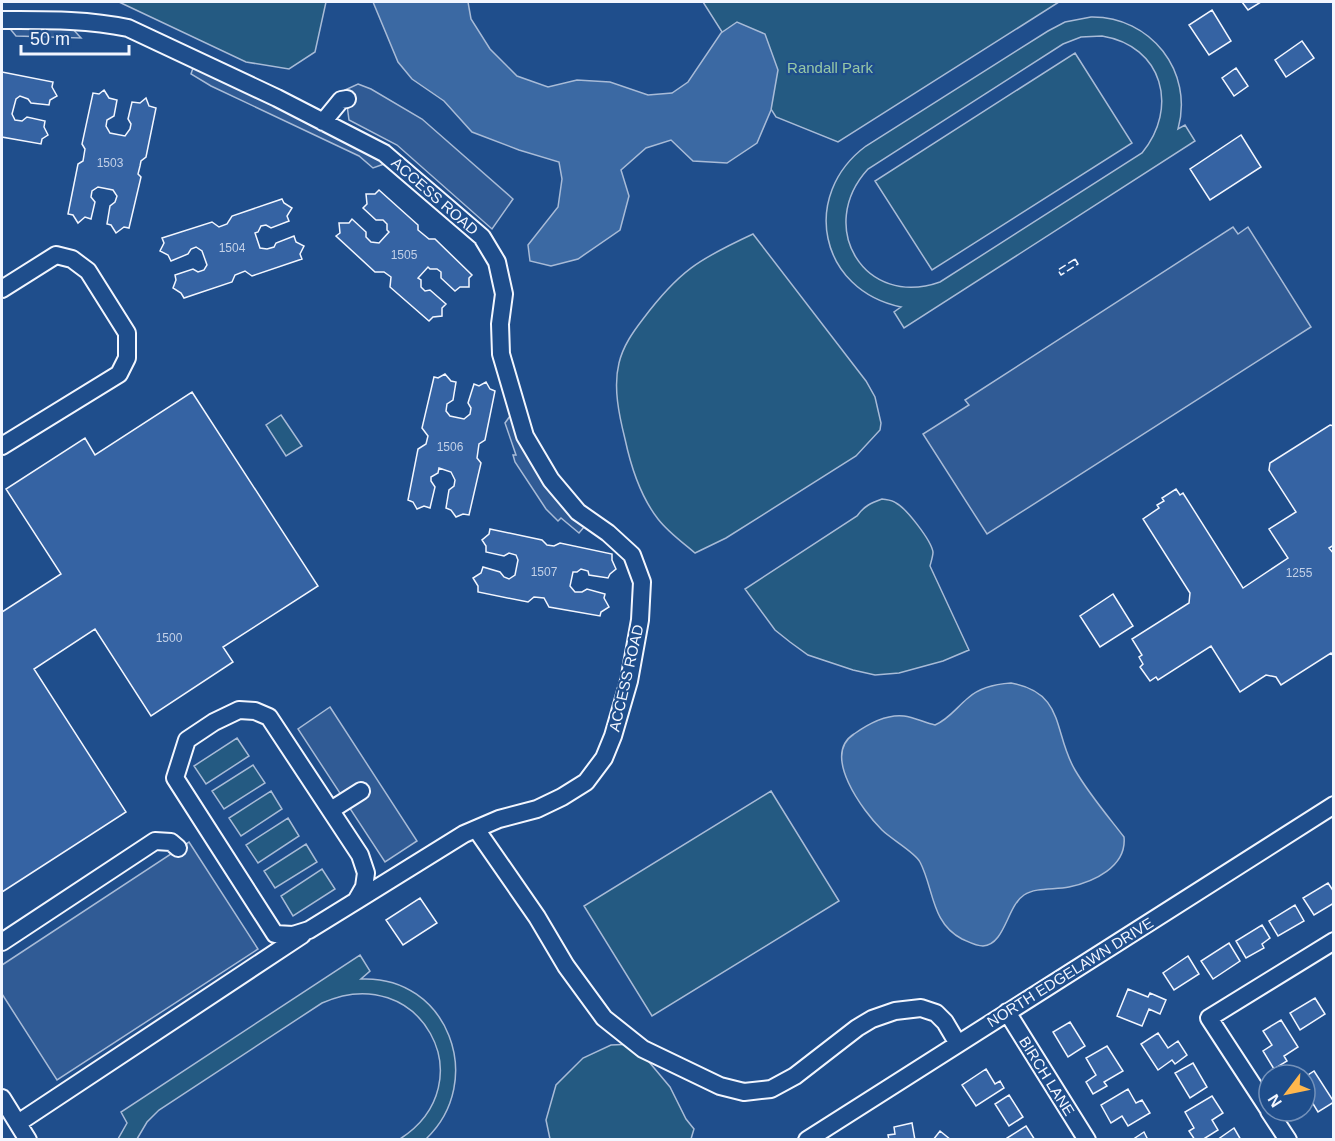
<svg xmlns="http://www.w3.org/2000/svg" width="1335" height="1141" viewBox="0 0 1335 1141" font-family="Arial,sans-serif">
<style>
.green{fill:#245a82;stroke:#a8bbd7;stroke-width:1.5;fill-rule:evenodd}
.parking{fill:#305b95;stroke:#a8bbd7;stroke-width:1.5}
.water{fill:#3b69a3;stroke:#a8bbd7;stroke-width:1.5}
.building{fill:#3563a3;stroke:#f2f6ff;stroke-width:1.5}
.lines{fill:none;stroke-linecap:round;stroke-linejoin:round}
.minor-casing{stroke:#f2f6ff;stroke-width:20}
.minor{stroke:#1f4e8c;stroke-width:16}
.fence{stroke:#f2f6ff;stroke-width:1.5;stroke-dasharray:8 3;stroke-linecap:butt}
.labels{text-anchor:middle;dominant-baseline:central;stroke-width:4.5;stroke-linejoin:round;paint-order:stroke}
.number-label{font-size:12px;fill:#c3d1e8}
.park-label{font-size:15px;fill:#97c8a6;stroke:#1f4e8c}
.street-label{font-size:15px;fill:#f2f6ff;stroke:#1f4e8c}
</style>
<rect width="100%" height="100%" fill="#1f4e8c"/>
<path class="green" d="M119 2H326L315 52 289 69 246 62Z
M703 2H1059L838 142 776 117Z
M1091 17C1151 16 1194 72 1178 129L1185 125 1195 141 904 328 894 312 901 307C819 290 800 195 866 146L1048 31 1065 22ZM1102 36C1163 46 1179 108 1142 153L940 282C865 309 815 227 868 169L1063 44 1081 37Z
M1075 53 1132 143 932 270 875 181Z
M753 234 866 381 875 397 881 423 880 430 856 456 726 538 695 553C682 542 668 532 658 519 640 496 631 467 625 439 619 415 613 387 619 363 623 346 633 332 643 319 679 271 699 259 753 234Z
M281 415 302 446 286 456 266 425Z
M882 499C887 500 892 500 896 503 906 508 931 540 933 552 933 556 931 562 930 566L969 650 943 661 899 673 875 675 853 670 808 655 790 642 775 630 745 589 857 516C864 506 871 503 882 499Z
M237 738 249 756 206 784 194 766Z
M253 765 265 783 224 809 212 791Z
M271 791 282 809 241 836 229 818Z
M771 791 839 901 652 1016 584 906Z
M288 818 299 836 258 863 246 845Z
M306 844 317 862 275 888 264 871Z
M322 869 335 889 293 916 281 896Z
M360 955 370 971 361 979C448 975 487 1081 426 1139H400C487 1083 420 959 322 1003L159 1110 147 1122 137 1139H118L127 1123 121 1112Z
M634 1044 670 1087 686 1119 694 1129 691 1139H550L546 1120 556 1085 583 1058 611 1045Z"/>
<path class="parking" d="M61 16 81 38 16 36 2 19Z
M197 56 395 153 384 164 373 168 359 156 211 86 191 74Z
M358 84 371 89 422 119 513 199 492 229 397 145 349 120 345 90Z
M1233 227 1238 234 1248 227 1311 327 987 534 923 434 969 405 965 400Z
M524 406 535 438 563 487 594 515 579 533 561 518 558 521 546 509 515 462 513 455H516L505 423 513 412Z
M330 707 417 841 385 862 298 729Z
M189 842 258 949 57 1080 2 994V965Z"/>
<path class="water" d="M373 2H468L471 19 490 49 517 76 548 87 577 80 610 82 648 95 672 93 688 82 721 33 737 22 765 34 778 70 771 110 757 143 727 163 693 161 671 140 646 148 621 170 629 196 620 230 578 259 551 266 530 261 528 245 558 207 562 179 559 162 519 150 472 132 444 101 412 79 398 62Z
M1011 683C1066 693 1053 733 1075 770 1089 794 1107 815 1124 837 1127 867 1093 882 1069 887 1055 890 1036 887 1024 895 1007 906 1005 945 983 946 976 946 969 942 962 939 931 923 934 889 920 862 916 853 891 839 882 830 863 811 821 755 854 734 868 724 887 714 904 716 914 717 925 723 935 725 949 719 956 708 968 698 980 687 995 684 1011 683Z"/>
<path class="building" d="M1242 2H1261L1248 10Z
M1212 10 1231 41 1209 55 1189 25Z
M1302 41 1314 58 1286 77 1275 60Z
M1236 68 1248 86 1234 96 1222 78Z
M2 72 53 82 52 87 57 96 50 100 49 105 31 103 28 99 20 96 16 99 12 114 15 120 22 121 27 117 45 121 44 127 48 135 42 139 41 144 2 137Z
M104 90 109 98 117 100 114 116 107 120 106 126 110 133 125 136 130 129 131 124 128 119 132 102 140 103 146 98 149 106 156 108 146 157 141 161 140 166 138 174 141 177 129 228 124 227 116 233 111 225 107 224 110 206 115 202 117 196 113 190 98 187 92 191 91 197 95 202 91 219 85 217 78 223 73 215 68 214 78 164 83 161 85 149 82 144 93 93 99 94Z
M1241 135 1261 167 1210 200 1190 169Z
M379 190 418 225V230L429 239H435L472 275 469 278V287H460L455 291 441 278V272L437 269H430L428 267 418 278 421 280V287L425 291 430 290 446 304 442 308V316L433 317 429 321 390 287 391 277 384 272H375L336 236 340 233 339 223H349L352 219 366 232V237L371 242 379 243 389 232 387 230V224L383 220H376L363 208 367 204 366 194H375Z
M282 199 284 203 292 208 287 216 289 221 271 228 266 225 261 226 258 232 255 233 260 248 267 249 274 247 276 243 294 236 296 242 304 246 300 254 302 259 252 276 245 271 235 275 232 282 184 298 181 293 173 288 176 280 175 275 193 269 198 272 204 270 207 265 202 251 196 247 191 249 188 254 171 261 168 255 160 251 164 243 162 238 212 222 219 227 227 224 232 216Z
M445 374 451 381 456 382 453 400 447 404 446 411 450 416 464 419 470 414 471 408 468 403 474 384 479 386 486 382 490 389 495 391 485 440 479 444 477 458 481 463 469 515 463 514 456 517 451 510 446 508 449 490 454 486 455 480 451 472 439 468 438 473 431 477V481L435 487 430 508 424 506 417 509 413 502 408 500 418 449 426 444 428 436 422 428 434 377 438 378Z
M192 392 318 586 223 647 233 662 151 716 95 629 34 669 126 812 2 892V612L61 574 6 489 85 438 95 455Z
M1330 425 1334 426V545L1329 548 1334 554V657L1331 653 1281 685 1276 677 1266 675 1240 692 1211 646 1158 680 1156 677 1150 681 1140 667 1143 664 1139 657 1142 655 1132 639 1189 603 1190 593 1143 519 1159 508 1157 505 1164 501 1162 498 1176 489 1180 495 1183 493 1243 588 1288 558 1269 529 1296 512 1269 470 1270 463Z
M490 529 542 540 547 545 554 546 560 543 612 554V560L616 569 610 574 608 578 589 575 588 571 581 569 577 572H573L570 586 575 592H582L587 589 605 594 604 598 609 607 601 612 600 616 549 607 544 598 534 597 528 602 478 592V586L473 578 481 573 483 567 500 572 504 577 509 579 515 575 518 560 516 555 509 553 504 556 486 552V546L482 540 489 534Z
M1113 594 1133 626 1100 647 1080 616Z
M1328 883 1334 892V903L1314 915 1303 898Z
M420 898 437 923 403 945 386 920Z
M1295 905 1304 921 1278 936 1269 921Z
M1262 925 1270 938 1262 944 1264 948 1246 958 1236 941Z
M1229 943 1240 961 1213 979 1201 961Z
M1188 956 1199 974 1174 990 1163 973Z
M1128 989 1148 997 1150 993 1166 1000 1160 1014 1149 1009 1142 1026 1117 1016Z
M1315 998 1325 1014 1300 1030 1290 1013Z
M1281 1020 1298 1047 1284 1056 1287 1061 1274 1069 1263 1051 1272 1045 1263 1031Z
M1070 1022 1085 1046 1068 1057 1053 1032Z
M1158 1033 1168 1048 1178 1041 1187 1055 1175 1064 1172 1060 1158 1070 1141 1044Z
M1107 1046 1123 1071 1104 1082 1107 1086 1093 1094 1086 1082 1096 1075 1086 1058Z
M1193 1063 1207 1087 1190 1098 1175 1073Z
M986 1069 995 1084 1000 1081 1004 1088 976 1106 962 1085Z
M1314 1071 1334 1102 1318 1112 1312 1102 1305 1106V1077Z
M1128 1089 1136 1103 1142 1100 1150 1113 1128 1126 1122 1116 1111 1123 1101 1105Z
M1009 1095 1023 1117 1009 1126 995 1104Z
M1212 1096 1223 1113 1212 1120 1218 1130 1202 1140H1195L1189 1131 1194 1128 1185 1112Z
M912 1123 915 1140H889L888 1135 895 1134 894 1127Z
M1026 1126 1035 1140H1008L1007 1138Z
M1234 1128 1241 1140H1217Z
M940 1131 951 1140H933Z
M1144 1132 1148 1140H1132Z"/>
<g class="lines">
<g class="minor-casing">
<path id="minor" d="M2 20C44 20 86 19 128 28L277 98 384 153 482 237 497 262 504 294 500 324 501 354 525 436 551 480 578 512 608 533 632 555 642 582 640 620 629 681 613 736 604 758 586 782 562 797 537 809 499 819 464 834 356 901
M323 122 341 100 347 99
M2 289 56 255 72 259 88 271 127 333V358L119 374 2 446
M239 710 255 711 269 717 360 855 366 873 364 887 356 901 309 930 293 935 275 934 175 778 187 740 214 722Z
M331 810 361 791
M476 829 537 917 566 966 604 1018 643 1049 720 1086 744 1092 771 1089 795 1076 857 1028 872 1019 895 1011 921 1008 936 1013 945 1022 958 1044
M2 942 155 841 171 842 178 848
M1007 1012 1087 1140
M2 1098 28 1140
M1269 1110 1209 1018 1334 941
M1269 1111 1288 1140
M18 1123 302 935
M807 1140 1334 805"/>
</g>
<use href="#minor" class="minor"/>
<path class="fence" d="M1075 259 1078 264 1061 275 1058 270Z"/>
</g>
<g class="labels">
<g class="number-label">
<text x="110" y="163">1503</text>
<text x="232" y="248">1504</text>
<text x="404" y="255">1505</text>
<text x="450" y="447">1506</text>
<text x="544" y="572">1507</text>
<text x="1299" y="573">1255</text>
<text x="169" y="638">1500</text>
</g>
<g class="park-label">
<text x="830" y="67">Randall Park</text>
</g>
<g class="street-label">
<text transform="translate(435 196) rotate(41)">ACCESS ROAD</text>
<text transform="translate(626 678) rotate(-77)">ACCESS ROAD</text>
<text transform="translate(1070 972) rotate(-32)">NORTH EDGELAWN DRIVE</text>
<text transform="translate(1047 1076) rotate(58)">BIRCH LANE</text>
</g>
</g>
<rect width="1335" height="1141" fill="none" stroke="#f2f6ff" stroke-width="6"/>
<g transform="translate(1287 1093) rotate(238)"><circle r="28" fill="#1f4e8c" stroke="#7391ba" stroke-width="1.5"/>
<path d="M0-4.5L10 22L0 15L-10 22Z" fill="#ffb74d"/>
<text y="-9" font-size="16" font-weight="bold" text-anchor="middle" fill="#f2f6ff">N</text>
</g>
<path d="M21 45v9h108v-9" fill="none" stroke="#f2f6ff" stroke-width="3"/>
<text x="30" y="45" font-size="18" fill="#f2f6ff" stroke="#1f4e8c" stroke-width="4.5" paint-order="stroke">50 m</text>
</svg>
